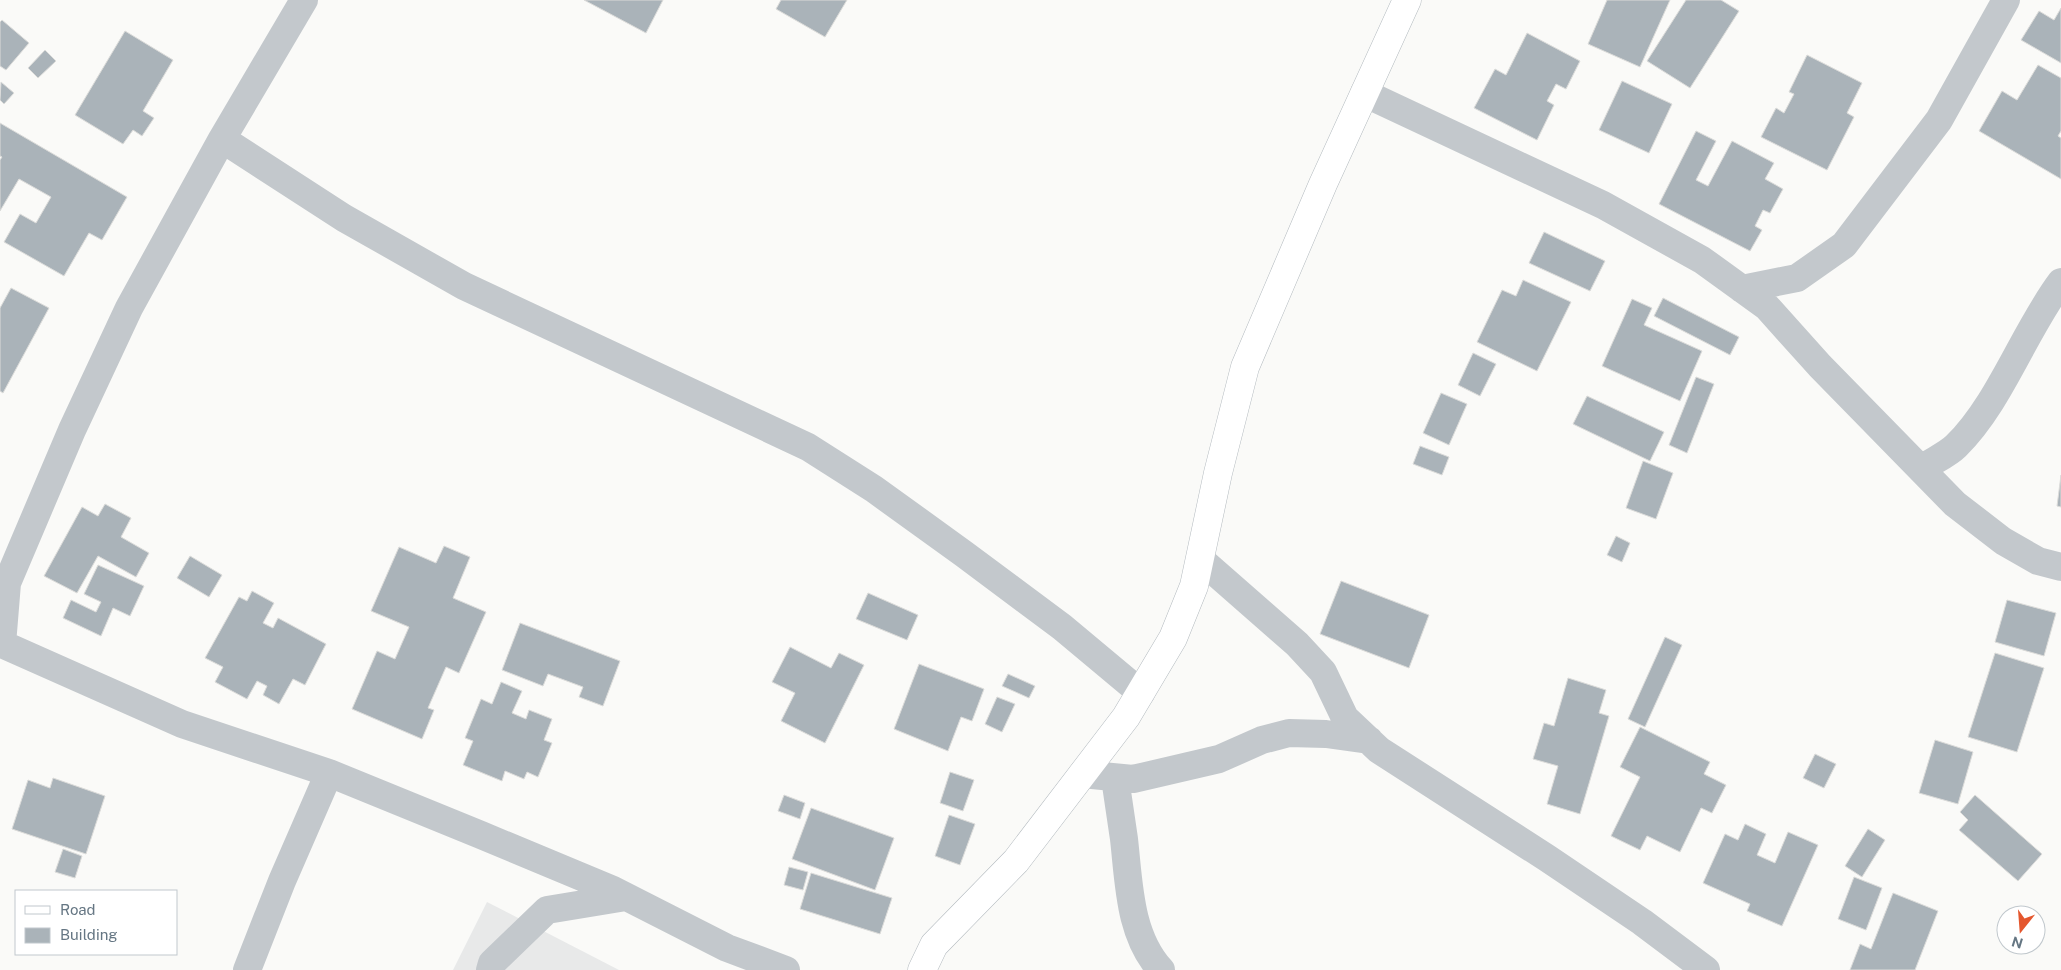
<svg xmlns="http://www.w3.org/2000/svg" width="2061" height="970" viewBox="0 0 2061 970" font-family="'Public Sans',sans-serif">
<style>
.built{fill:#e8e9e9}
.building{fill:#aab3b9;stroke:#dcdcda}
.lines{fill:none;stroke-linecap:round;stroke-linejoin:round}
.secondary-casing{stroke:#b3babf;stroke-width:29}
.street{stroke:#c3c8cc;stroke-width:28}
.secondary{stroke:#fff;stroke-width:28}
</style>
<rect width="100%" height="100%" fill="#fafaf8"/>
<path class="built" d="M487 902 619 970H453Z"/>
<path class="building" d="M584 0H663L646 33Z
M781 0H847L825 37 776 9Z
M1607 0H1670L1640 67 1588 44Z
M1686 0H1721L1739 11 1690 88 1647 61Z
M2061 8V63L2021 40 2039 11 2054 20Z
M2 20 29 43 6 70 0 66V22Z
M125 31 173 60 143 111 154 118 142 136 133 130 123 144 75 115Z
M1527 33 1580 61 1566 89 1556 84 1547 101 1554 105 1537 140 1474 108 1495 69 1506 75Z
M45 50 56 61 38 78 28 68Z
M1807 55 1862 83 1847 113 1854 117 1827 170 1761 137 1776 108 1784 113 1794 94 1789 92Z
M2038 65 2061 78V131L2058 136 2061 138V179L1979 131 2002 91 2017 100Z
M1622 81 1672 104 1649 153 1599 130Z
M1 82 14 93 4 104 0 100Z
M0 123 127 197 102 240 89 233 64 276 4 242 20 214 36 223 51 197 19 179 0 211V160L2 157 0 156Z
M1696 131 1716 141 1696 180 1708 186 1732 141 1774 163 1765 179 1783 189 1770 213 1763 210 1755 226 1762 230 1750 251 1659 204Z
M1544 232 1605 261 1590 291 1529 263Z
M1523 280 1571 302 1537 371 1477 342 1502 290 1516 296Z
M11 288 49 308 3 393 0 391V308Z
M1663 298 1739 337 1730 355 1654 316Z
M1632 299 1652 308 1644 325 1702 351 1680 401 1602 366Z
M1473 353 1496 364 1480 396 1458 385Z
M1696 377 1714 384 1687 453 1669 445Z
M1441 393 1467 404 1449 445 1423 433Z
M1587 396 1664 432 1650 461 1573 424Z
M1420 446 1449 457 1442 475 1413 464Z
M1643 461 1673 473 1656 519 1626 508Z
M2061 475V507L2057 506Z
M105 504 131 518 121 537 149 553 136 577 98 556 77 593 44 576 82 507 98 516Z
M1616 536 1630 543 1622 562 1607 555Z
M444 546 470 557 453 598 486 612 459 673 446 667 428 708 434 710 422 739 352 709 377 651 395 659 409 627 371 611 399 547 436 563Z
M190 556 222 575 209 597 177 578Z
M98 565 144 586 130 616 113 608 101 636 63 618 71 600 96 612 101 602 84 594Z
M1341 581 1429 615 1409 668 1320 634Z
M252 591 274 603 263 623 273 628 278 618 326 644 305 685 293 679 279 704 263 695 267 686 257 681 247 699 215 682 223 667 205 658 239 597 247 601Z
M868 593 918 615 907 640 856 619Z
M2007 600 2056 613 2044 656 1995 642Z
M520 623 620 661 603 706 579 697 583 687 548 674 543 686 502 670Z
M1665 637 1682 645 1645 727 1628 719Z
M790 647 831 668 839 653 864 665 825 743 781 721 795 693 772 682Z
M1995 653 2044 668 2017 752 1968 737Z
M919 664 984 689 972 721 961 717 948 751 894 729Z
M1008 674 1035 686 1029 698 1002 686Z
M1568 678 1606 690 1599 713 1609 716 1580 814 1547 804 1558 766 1533 759 1544 723 1554 726Z
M501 682 522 691 512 713 526 719 529 710 552 719 544 740 552 743 538 777 527 772 524 779 505 771 502 781 463 765 473 741 465 738 481 699 492 704Z
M997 697 1015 704 1002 732 985 724Z
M1640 727 1710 762 1704 774 1726 785 1712 813 1701 808 1680 852 1647 836 1640 850 1611 836 1640 777 1620 767Z
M1935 740 1973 752 1958 804 1919 793Z
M1815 754 1836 764 1824 788 1803 778Z
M950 772 974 780 963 811 940 803Z
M53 778 105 796 86 854 12 829 28 780 50 788Z
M784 795 805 803 800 819 778 811Z
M1975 795 2042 854 2018 881 1959 830 1968 820 1960 812Z
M811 808 894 838 875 890 792 859Z
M949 815 975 824 960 865 935 856Z
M1745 824 1766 834 1757 855 1775 863 1788 832 1818 845 1782 926 1747 911 1750 904 1703 883 1725 834 1738 840Z
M1868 829 1885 840 1862 877 1845 866Z
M63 849 82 856 75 878 55 872Z
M789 867 808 872 803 890 784 885Z
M811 873 892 898 880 934 800 909Z
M1854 877 1882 888 1866 930 1838 919Z
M1893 893 1938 911 1915 970H1850L1860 944 1871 949Z"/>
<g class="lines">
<g class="secondary-casing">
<path id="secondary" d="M922 970 934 945 1016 861 1126 717 1173 638 1194 586 1218 473 1245 367 1323 184 1407 0"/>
</g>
<path class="street" d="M304 0 222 139 129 308 72 430 7 583 2 644 182 724 329 773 481 835 613 890 727 948 786 970
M1364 93 1603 205 1702 260 1767 307 1820 366 1955 504 2003 541 2038 561 2061 567
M222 139 344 218 464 286 808 447 874 489 964 554 1062 627 1141 693
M1742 289 1797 278 1844 245 1939 120 2006 0
M1921 469C1932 461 1947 455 1956 446 2000 403 2024 331 2061 282
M1200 559 1297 644 1323 672 1345 718 1379 750 1547 858 1642 922 1706 970
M1082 774 1133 779 1219 759 1262 740 1289 733 1326 734 1369 740
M1115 778C1118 799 1121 819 1124 839 1129 883 1129 935 1161 970
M247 970 282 881 329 773
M490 970 492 963 547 910 626 897"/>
<use href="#secondary" class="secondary"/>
</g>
<rect x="15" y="890" width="162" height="65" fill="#ffffff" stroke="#c1c8cd"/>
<rect x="25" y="906" width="25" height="8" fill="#ffffff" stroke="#c1c8cd"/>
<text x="60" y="915" font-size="15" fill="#657683">Road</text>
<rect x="25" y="928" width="25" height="15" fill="#aab3b9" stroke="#c1c8cd"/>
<text x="60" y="940" font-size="15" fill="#657683">Building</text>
<g transform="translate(2021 930) rotate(197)"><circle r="24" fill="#ffffff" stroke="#c1c8cd"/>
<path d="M0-4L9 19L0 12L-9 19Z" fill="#e4572e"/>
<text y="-8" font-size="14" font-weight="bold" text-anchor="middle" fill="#657683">N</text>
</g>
</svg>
